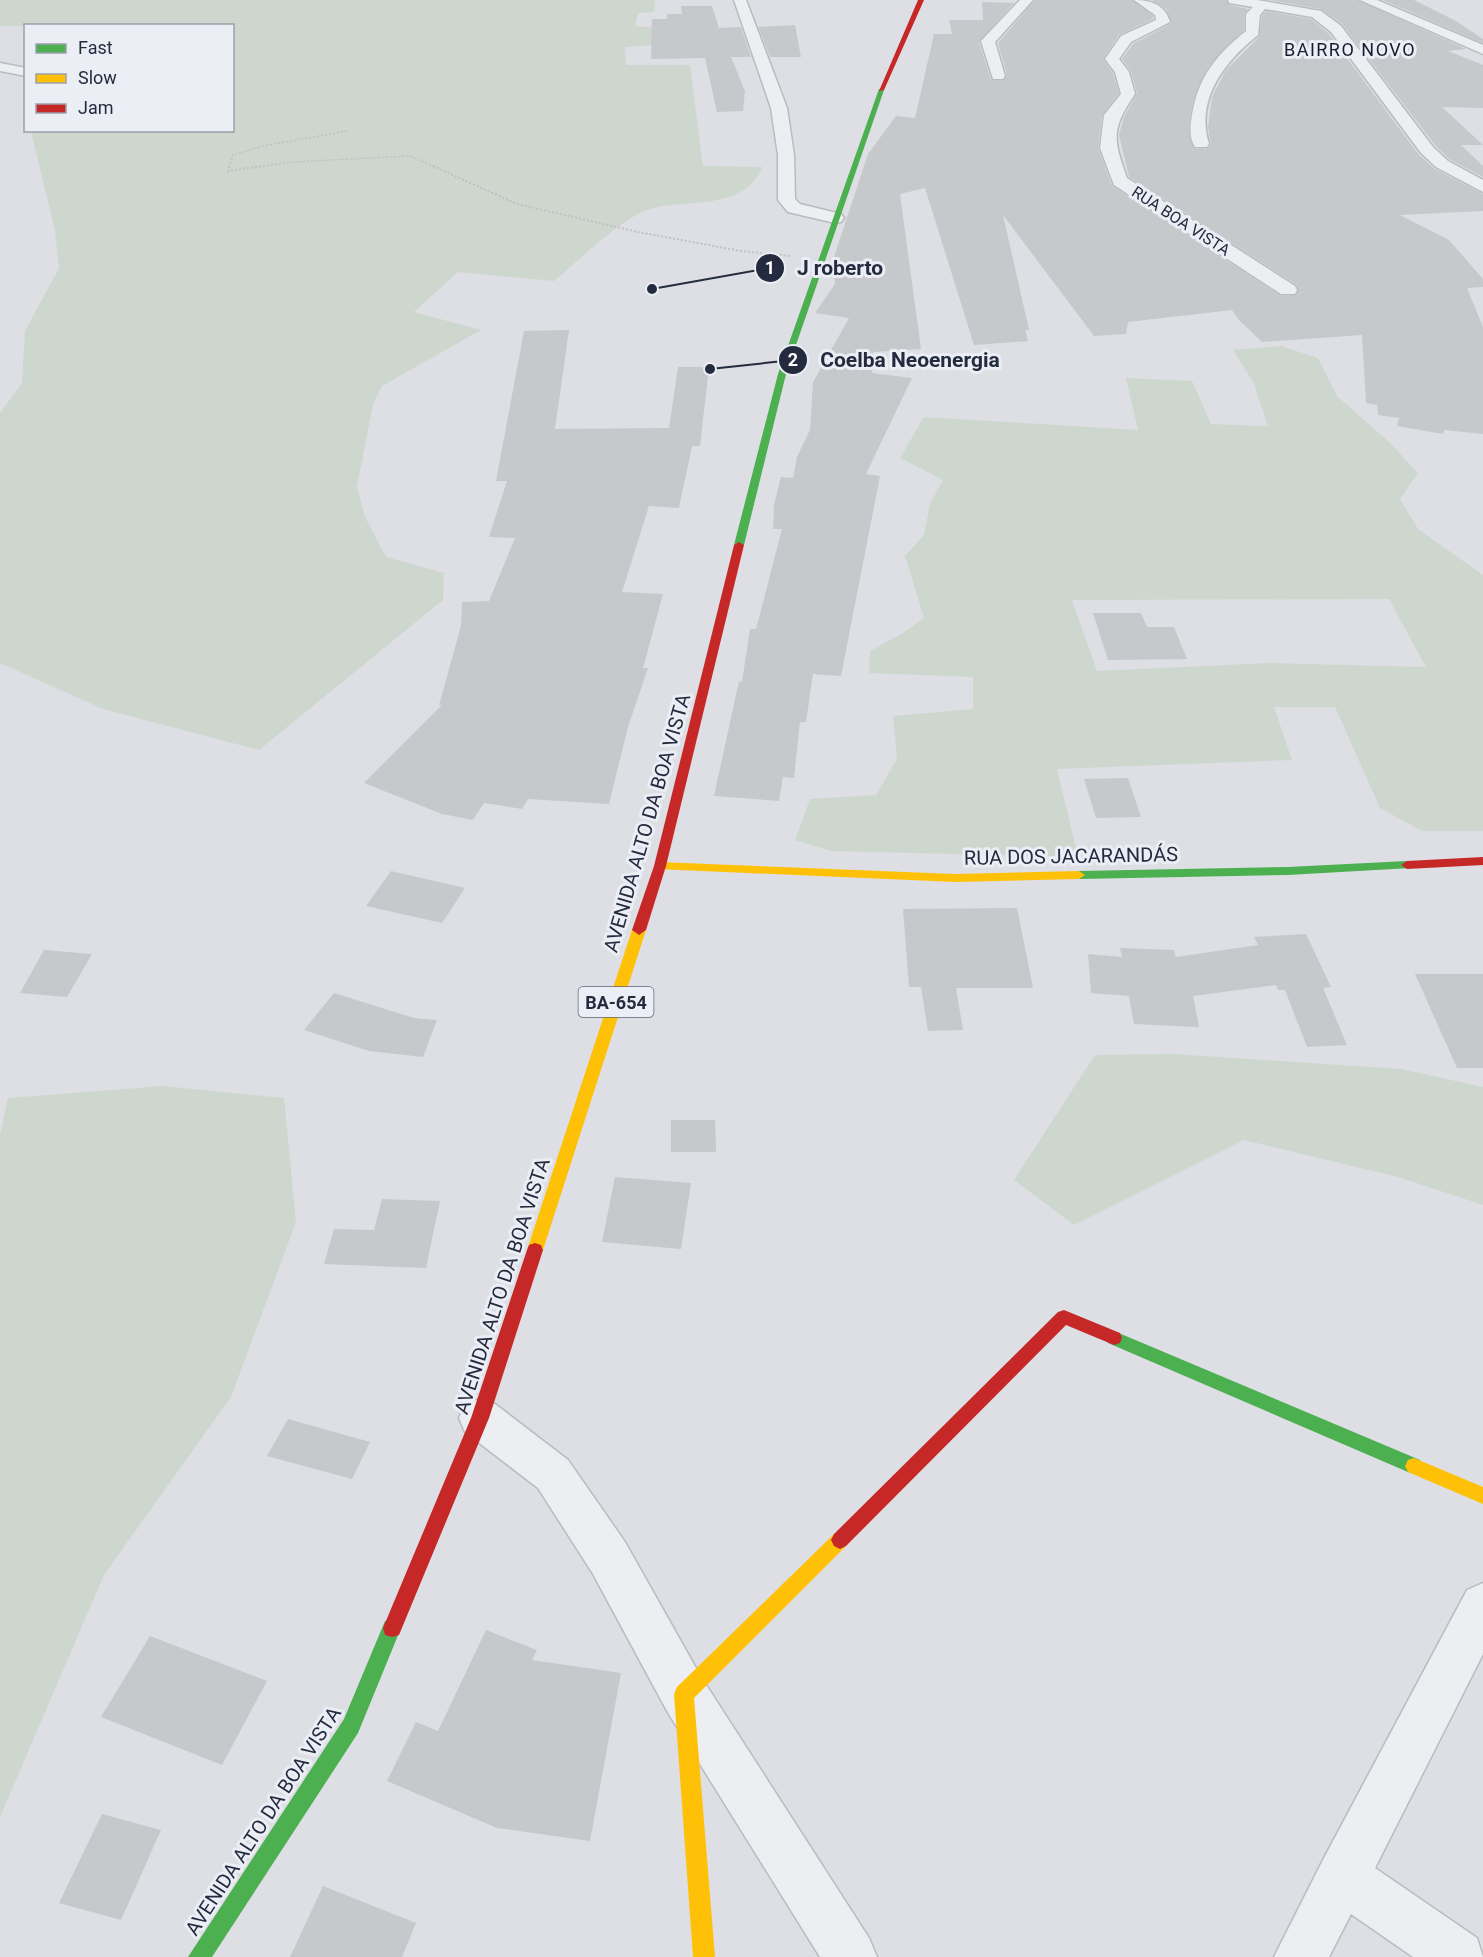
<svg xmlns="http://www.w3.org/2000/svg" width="1483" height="1957" viewBox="0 0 1483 1957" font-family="Roboto,sans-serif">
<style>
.green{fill:#cdd7ce;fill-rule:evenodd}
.building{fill:#c6c8cc}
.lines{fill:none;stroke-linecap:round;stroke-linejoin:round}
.street-casing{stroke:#b9bbc0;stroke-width:3}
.path-far1{stroke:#bfc0c6;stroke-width:1.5;stroke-dasharray:2 2;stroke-linecap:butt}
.path{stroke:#bfc0c6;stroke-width:2;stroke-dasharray:2 2;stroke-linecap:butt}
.street{fill:#edeef1;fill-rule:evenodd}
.fast{fill:#4caf50;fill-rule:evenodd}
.slow{fill:#ffc107;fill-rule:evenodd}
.jam{fill:#c62828;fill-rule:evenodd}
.labels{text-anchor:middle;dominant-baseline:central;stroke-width:6;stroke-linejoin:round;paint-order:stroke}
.far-street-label{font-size:16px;fill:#252b3e;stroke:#ebeef5}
.far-neighbourhood-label{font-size:18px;letter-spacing:1.5px;fill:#171c2e;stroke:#ebeef5}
.shield{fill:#ebeef5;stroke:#606675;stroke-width:1.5}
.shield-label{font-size:18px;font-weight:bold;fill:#252b3e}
.street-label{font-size:20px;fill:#252b3e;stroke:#ebeef5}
.leader{fill:none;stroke:#252b3e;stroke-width:2}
.callout-dot{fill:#252b3e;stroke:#ebeef5;stroke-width:2}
.mark-label{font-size:18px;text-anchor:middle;font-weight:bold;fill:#fff}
.callout-label{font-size:21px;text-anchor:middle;font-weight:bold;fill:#252b3e;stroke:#ebeef5;stroke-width:6;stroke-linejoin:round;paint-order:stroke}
</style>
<rect width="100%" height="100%" fill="#dedfe4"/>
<path class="green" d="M0 0H655L654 12 638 13 635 26 658 28 656 45 625 47 626 65H690L703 166 762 167C744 213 685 197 647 210 621 219 577 262 554 281L458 272 414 312 481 330 382 386 373 404 357 487 365 517 386 557 444 573 443 600 259 750 103 709 0 663V413L22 383 25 331 59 268 55 231 31 131 232 130V26H0Z
M1281 346 1318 358 1337 396 1390 443 1418 473 1400 499 1418 529 1483 575V831H1422L1380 808 1335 707H1274L1292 760 1057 769 1078 857 831 851 795 840 810 799 876 795 897 759 893 716 973 709V677L869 673 870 651 903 633 924 618 905 556 924 535 930 504 943 480 900 458 924 417 1138 430 1126 378 1192 381 1211 424 1268 426 1254 384 1233 350ZM1389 599 1426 667 1269 663 1097 671 1072 600Z
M1174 1054 1401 1069 1483 1087V1205L1398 1177 1244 1140 1074 1225 1014 1180 1095 1055Z
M163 1086 284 1098 296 1222 231 1397 104 1575 0 1817V1135L8 1098Z"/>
<path class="building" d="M1035 0H1132L1153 16V19L1119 35 1103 59 1113 73 1119 93 1102 115 1098 148 1112 186 1281 296 1297 295V285L1129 177 1119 135 1124 117 1137 93 1131 71 1122 59 1133 44 1172 23 1166 9 1152 0H1226L1229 5 1248 9 1244 14V30L1209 66 1193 101 1189 123 1190 140 1195 149H1207L1211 144 1208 127 1212 97 1226 70 1259 37 1262 16 1266 11 1311 19 1329 34 1419 155 1435 169 1483 194V211L1400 215 1449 240 1483 279V287L1467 288 1483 327V434L1444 430 1443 434 1397 426 1399 418 1378 415 1377 405 1366 403 1362 335 1262 342 1239 320 1232 310 1128 322 1126 334 1094 336 1003 215 1029 330H1025L1028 341 974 345 925 188 900 194 921 349 873 352 872 373 912 378 866 474 880 476 841 676 813 674 806 722H800L794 778 783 777 779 801 714 796 739 681 742 682 750 629H756L782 529H773L774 505 781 477 793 478 797 457 810 430 813 382 849 318 815 313 835 284 832 263 868 154 896 116 915 118 934 34H952L949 20H983L982 2 1014 3 979 42 991 80 1003 81 1007 75 998 43Z
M1270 0H1358L1466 49 1448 51 1483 65V108L1442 107 1483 145H1461L1483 166V177L1449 159 1435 145 1342 24 1321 9Z
M1383 0H1414L1456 21 1483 39V43Z
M681 6H712L719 28 741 27 751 57H731L745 91 743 111 717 112 705 58 651 59 652 19H667V14H682Z
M795 25 801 57H770L758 27Z
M569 330 555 429 669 428 678 367H709L700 446H692L679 508 649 506 622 592 663 594 643 668H648L628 727 609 804 528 799 522 809 484 803 473 820 442 814 364 783 442 705H439L461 626 462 602 489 601 515 538 489 537 507 481H496L524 331Z
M1093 613H1141L1147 627H1174L1187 659 1108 660Z
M1128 778 1141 817 1096 818 1084 779Z
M391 871 465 888 442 923 366 906Z
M1017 908 1033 988H956L963 1030 928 1031 921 987H909L903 909Z
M1306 934 1331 987 1323 988 1347 1045 1307 1047 1285 990H1278L1276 985 1193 996 1199 1027 1134 1024 1129 996 1091 993 1088 954 1122 957 1120 948 1174 950 1176 957 1258 945 1254 937Z
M44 950 92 954 67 997 20 993Z
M1415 974H1483V1068H1457Z
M334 993 414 1018 437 1020 423 1057 369 1051 304 1030Z
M671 1120H715L716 1152H671Z
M615 1177 691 1183 681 1249 602 1242Z
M382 1199 440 1201 426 1268 324 1264 334 1229 374 1230Z
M288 1419 370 1442 352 1479 267 1456Z
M486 1630 537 1650 532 1660 621 1673 590 1841 497 1828 387 1781 416 1722 438 1731Z
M150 1636 267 1681 222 1765 101 1717Z
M102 1814 161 1830 121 1920 59 1903Z
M323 1886 416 1923 402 1957H290Z"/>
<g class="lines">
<g class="street-casing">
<path id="street" d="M734 0H746L787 108 794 155 795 199 800 204 841 214 844 218 841 222 835 223 788 212 778 200V155L771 108Z
M1020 0H1033L995 42 1005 76 1003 79H993L981 41Z
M1134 0C1150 0 1165 4 1170 22L1131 42 1119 59 1129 72 1135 94C1111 129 1113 139 1127 178L1295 286 1297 290 1295 294H1281L1114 185 1100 148 1104 115 1121 94 1115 72 1105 59 1121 36 1156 20 1155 15Z
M1228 0H1257L1321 11 1341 26 1433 147 1448 161 1483 180V192L1436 167 1421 153 1331 32 1312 17 1265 9 1260 15 1258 35C1225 61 1195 99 1209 144L1207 147H1195C1189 138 1190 126 1192 115 1198 77 1217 54 1246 31V14L1253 7 1229 3Z
M1360 0H1377L1483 45V54Z
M0 63 26 68V76L0 71Z
M480 1399 495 1404 568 1460 625 1542 701 1677 869 1938 877 1957H820L667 1711 593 1574 538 1488 465 1432 459 1418 465 1404Z
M1483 1583V1654L1375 1868 1477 1938 1483 1957H1413L1351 1914 1329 1957H1274L1324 1858 1467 1590Z"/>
</g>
<path class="path-far1" d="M229 168 233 155 263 146 347 131
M251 168 293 162 410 156 436 168"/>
<path class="path" d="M229 166 228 171 262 166
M433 166 517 204 638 232 741 251 791 256"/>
<use href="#street" class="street"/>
<path class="fast" d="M879 89 884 90 786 374 744 545 736 547 734 545 778 374Z
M1407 861 1411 862 1413 865 1411 868 1288 875 1079 879 1073 875 1079 871 1288 867Z
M1114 1331 1420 1460 1423 1466 1420 1472 1414 1474 1408 1472 1108 1343 1106 1338 1108 1333Z
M392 1619 399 1621 401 1628 358 1733 212 1957H188L344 1719 385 1621Z"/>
<path class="slow" d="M660 862 955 874 1079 871 1085 875 1079 879 955 882 656 869 654 866Z
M639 925 646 930 543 1250 541 1255 535 1257 529 1255 527 1250 632 930Z
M1414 1458 1483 1487V1504L1408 1472 1405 1466 1408 1460Z
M840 1531 846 1534 849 1540 846 1546 694 1698 715 1957H693L674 1694 677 1687 834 1534Z"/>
<path class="jam" d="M918 0H924L884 90 879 91Z
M739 542 744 545 666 866 646 930 639 935 632 930 654 866 734 545Z
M1483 857V865L1407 869 1401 865 1407 861Z
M535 1243 541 1245 543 1250 489 1418 399 1635 392 1637 385 1635 383 1628 471 1418 527 1250 529 1245Z
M1064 1310 1120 1333 1122 1338 1120 1343 1114 1345 1066 1325 846 1546 840 1549 834 1546 831 1540 834 1534 1058 1312Z"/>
</g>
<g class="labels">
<g class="far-street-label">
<text transform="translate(1181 221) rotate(33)">RUA BOA VISTA</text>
</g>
<g class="far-neighbourhood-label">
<text x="1350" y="49">BAIRRO NOVO</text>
</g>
<rect class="shield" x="578.5" y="987" width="75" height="30" rx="4.5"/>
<g class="shield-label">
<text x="616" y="1002">BA-654</text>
</g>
<g class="street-label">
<text transform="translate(647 823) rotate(-74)">AVENIDA ALTO DA BOA VISTA</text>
<text transform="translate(1071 856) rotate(-1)">RUA DOS JACARANDÁS</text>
<text transform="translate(502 1286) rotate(-72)">AVENIDA ALTO DA BOA VISTA</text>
<text transform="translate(263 1821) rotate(-57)">AVENIDA ALTO DA BOA VISTA</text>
</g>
</g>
<path class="leader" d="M652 289L770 268M710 369L793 360"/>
<g class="callout-dot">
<circle cx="652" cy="289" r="6"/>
<circle cx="710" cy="369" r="6"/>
<circle cx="770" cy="268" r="15"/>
<circle cx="793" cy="360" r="15"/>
</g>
<g class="mark-label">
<text x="770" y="274">1</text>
<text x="793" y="366">2</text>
</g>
<g class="callout-label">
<text x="840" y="275">J roberto</text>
<text x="910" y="367">Coelba Neoenergia</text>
</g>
<rect x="24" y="24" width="210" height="108" fill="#ebeef5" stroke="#9ca0ac" stroke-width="1.5"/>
<rect x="36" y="44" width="30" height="9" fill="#4caf50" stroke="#9ca0ac" stroke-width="1.5"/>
<text x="78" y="54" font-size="18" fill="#252b3e">Fast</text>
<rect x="36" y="74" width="30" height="9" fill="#ffc107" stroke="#9ca0ac" stroke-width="1.5"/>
<text x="78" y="84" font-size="18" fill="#252b3e">Slow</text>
<rect x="36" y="104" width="30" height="9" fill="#c62828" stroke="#9ca0ac" stroke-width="1.5"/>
<text x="78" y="114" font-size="18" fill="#252b3e">Jam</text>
</svg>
